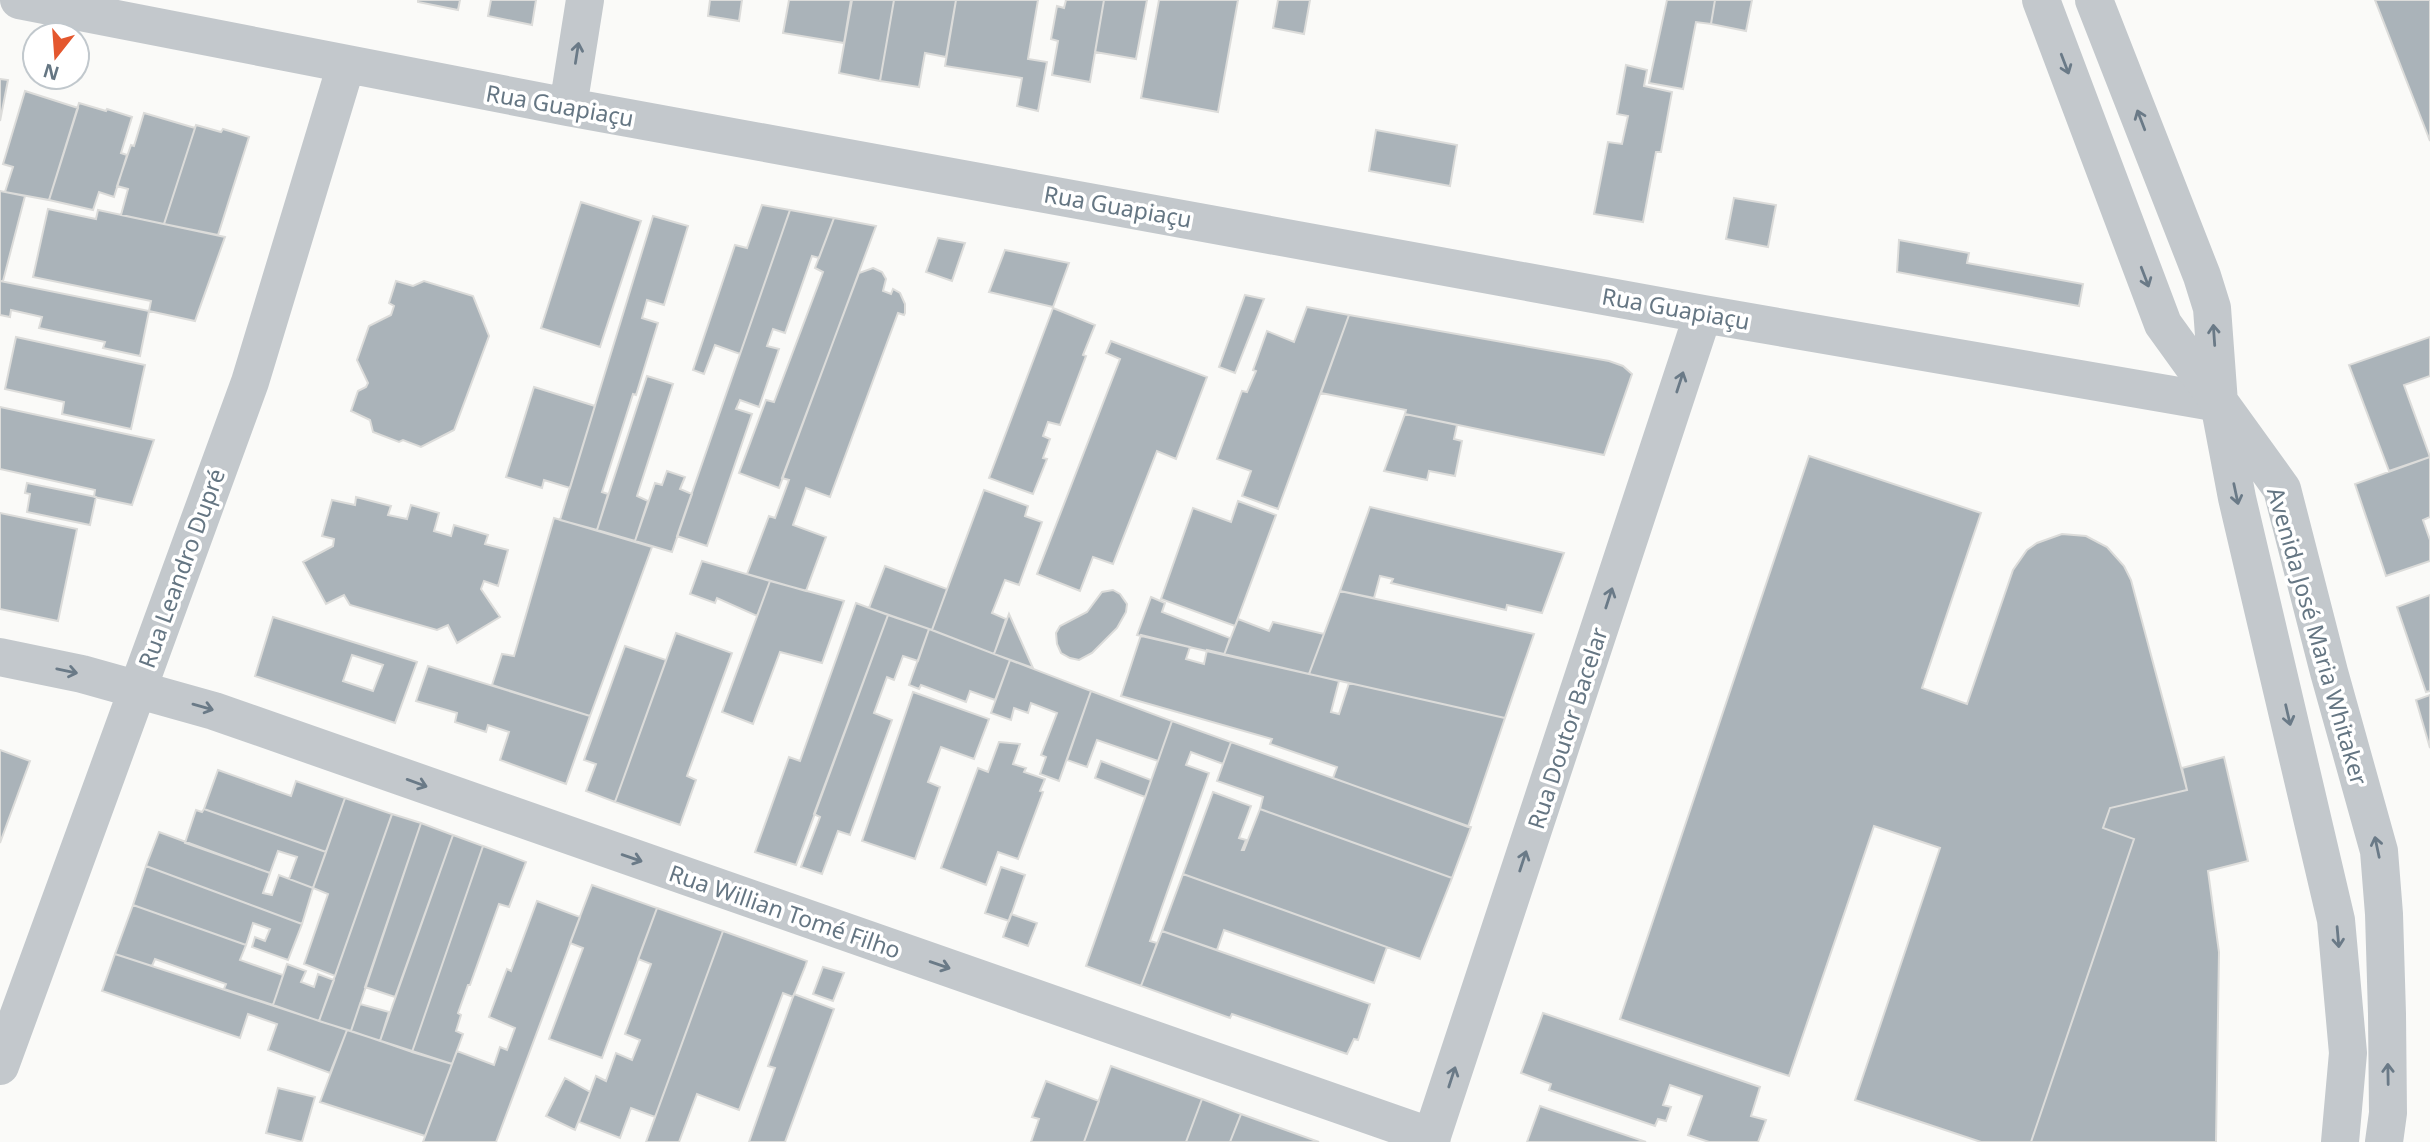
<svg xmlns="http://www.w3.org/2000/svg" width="2430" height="1142" viewBox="0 0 2430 1142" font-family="'Noto Sans',sans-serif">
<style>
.building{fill:#aab3b9;stroke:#dcdcda;stroke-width:2;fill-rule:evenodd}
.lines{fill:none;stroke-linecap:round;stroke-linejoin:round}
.minor{stroke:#c3c8cc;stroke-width:38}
.tertiary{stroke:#c3c8cc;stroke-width:38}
.oneway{stroke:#6a7a87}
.labels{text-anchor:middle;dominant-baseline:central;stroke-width:7;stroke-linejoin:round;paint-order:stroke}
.street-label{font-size:23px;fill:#657683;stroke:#fff}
</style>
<rect width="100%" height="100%" fill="#fafaf8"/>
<path class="building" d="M418 0H460L458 10 418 2Z
M491 0H536L532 25 488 16Z
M710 0H742L739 21 708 16Z
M789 0H851L844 43 783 33Z
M852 0H894L880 81 839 73Z
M894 0H956L946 57 925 53 919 87 880 81Z
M956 0H1038L1028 59 1047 62 1038 111 1017 106 1022 78 945 66Z
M1066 0H1104L1090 82 1052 75 1058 41 1051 39 1057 6 1064 8Z
M1104 0H1147L1136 59 1095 52Z
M1159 0H1238L1218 112 1141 98Z
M1278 0H1310L1304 34 1273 28Z
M1667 0H1715L1711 24 1696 22 1683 89 1649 83Z
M1715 0H1752L1746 31 1711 24Z
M2375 0H2430V141Z
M1626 65 1647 70 1644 86 1672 92 1661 152H1656L1643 222 1594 214 1608 142 1622 144 1628 116 1617 114Z
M0 79 8 80 0 121Z
M25 91 78 108 49 200 5 192 13 167 3 164Z
M79 103 106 111 107 109 132 117 121 153 127 155 114 197 99 192 93 210 49 200Z
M144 113 195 128 164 224 121 215 128 189 117 186 131 145 134 146Z
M196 125 221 132 223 129 249 137 218 235 164 224Z
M1376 130 1457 145 1450 186 1369 171Z
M0 191 25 196 3 281H0Z
M1734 198 1776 205 1768 247 1726 239Z
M581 202 641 221 600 347 541 328Z
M762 205 790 210 740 354 715 345 704 374 693 370 735 245 747 248Z
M48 209 96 219 98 210 225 237 195 321 149 311 151 301 33 277Z
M790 210 834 218 819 258 812 256 785 333 773 329 767 346 779 349 759 407 740 400 736 409 752 414 707 546 677 536Z
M653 216 688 226 664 305 647 300 642 318 658 323 636 395 633 394 602 492 608 494 597 530 560 520Z
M834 218 876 226 779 488 739 473 766 400 774 402 823 272 815 268Z
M938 238 965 243 952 281 926 272Z
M1899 240 1969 253 1967 263 2083 284 2079 306 1897 272Z
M1005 250 1069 263 1053 307 989 292Z
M873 268 882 272 886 279 883 291 891 294 893 289 900 293 905 304V313L904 315 898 313 830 497 806 488 793 525 826 537 806 591 747 574 769 516 775 518 789 480 782 478 859 273Z
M0 281 149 311 140 356 103 348 105 342 39 328 42 317 11 310 10 317 0 315Z
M396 281 413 286 424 281 473 296 489 336 454 430 421 447 403 440 399 442 373 432 370 420 351 411 358 391 366 387 368 383 357 360 369 326 391 315 394 306 389 303Z
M1245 295 1264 299 1235 373 1219 367Z
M1307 307 1349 315 1278 509 1242 496 1251 471 1217 459 1242 391 1247 392 1256 371 1253 370 1267 331 1294 342Z
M1053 308 1095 325 1083 355 1086 356 1060 425 1048 422 1043 436 1050 439 1043 458 1047 459 1033 494 989 478Z
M1349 315 1609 361 1623 366 1632 374 1604 455 1405 414 1406 410 1321 393Z
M16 337 145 365 131 429 62 414 64 402 5 389Z
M2430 337V376L2404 385 2430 457 2389 471 2349 365Z
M1111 341 1207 377 1176 459 1157 451 1113 564 1093 557 1080 591 1037 574 1120 359 1106 353Z
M647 376 673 384 637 496 648 501 635 541 597 530Z
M534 387 595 406 570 488 544 480 542 488 506 477Z
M0 407 154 440 132 505 94 497 95 490 0 469Z
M1405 414 1457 425 1454 439 1462 441 1455 476 1429 471 1427 480 1384 471Z
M1809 456 1981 513 1922 688 1967 704 2013 570 2027 550 2037 543 2062 534 2086 536 2107 547 2124 566 2131 580 2187 790 2110 808 2103 828 2134 839 2031 1142H1981L1855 1100 1940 848 1874 826 1789 1076 1620 1019Z
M2430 457V517L2423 520 2430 540V561L2386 576 2355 484Z
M667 471 685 477 680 489 692 494 672 552 635 541 655 483 662 485Z
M27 483 96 497 90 525 27 512 30 494 25 493Z
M984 490 1028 506 1025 516 1042 522 1019 585 1005 580 992 613 1006 619 994 654 932 630Z
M356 497 391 506 388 515 407 519 411 505 439 513 434 531 451 536 454 525 488 535 485 544 508 550 498 586 484 581 481 589 500 617 457 643 448 625 437 630 350 605 344 595 326 604 303 562 333 546 334 539 322 536 332 500 355 505Z
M1238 501 1276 515 1235 626 1161 599 1193 508 1231 522Z
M1370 507 1564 553 1542 613 1507 605 1506 610 1391 583 1393 579 1380 576 1374 598 1340 591Z
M0 513 77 529 58 621 0 609Z
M554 518 652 547 590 716 492 685 502 654 514 656Z
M702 561 770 581 757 616 717 598 715 603 690 594Z
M885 566 947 589 932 630 869 608Z
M770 581 844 601 822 663 780 652 753 724 722 712Z
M1113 590 1120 594 1127 604 1126 612 1117 628 1092 653 1079 660 1070 658 1061 653 1057 644 1056 633 1060 626 1087 612 1102 592Z
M1340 591 1534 634 1505 718 1309 674Z
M2430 595V691L2426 692 2397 607Z
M1151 597 1165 603 1162 612 1230 638 1224 655 1137 635Z
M856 603 888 615 796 865 755 852 789 757 800 761Z
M1009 614 1033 668 994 654Z
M888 615 929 629 918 661 903 656 894 680 887 677 874 713 892 720 850 835 838 831 822 874 801 867 820 817 814 814Z
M273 617 417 662 395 723 255 676ZM352 655 383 665 373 691 343 681Z
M1238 619 1269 631 1273 622 1324 634 1309 674 1224 655Z
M929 629 1010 660 995 700 970 691 966 702 921 685 919 689 909 685Z
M676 633 732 653 687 776 696 780 680 825 615 802Z
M1141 635 1190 647 1186 659 1204 664 1207 650 1339 681 1331 712 1339 714 1349 683 1505 718 1468 827 1333 778 1337 767 1270 744 1272 739 1121 696Z
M625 646 666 660 615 802 586 791 596 764 584 760Z
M1010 660 1091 691 1059 781 1040 774 1046 757 1041 755 1057 713 1031 703 1028 713 1014 708 1011 720 991 713Z
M428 666 590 716 566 784 500 760 509 732 488 725 486 732 455 722 457 713 416 701Z
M1091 691 1172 721 1158 761 1097 740 1087 767 1067 760Z
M913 692 989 719 974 759 941 747 928 782 940 787 915 859 862 841Z
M2430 695V748L2416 700Z
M1172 721 1231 742 1223 764 1191 752 1186 765 1209 773 1150 941 1157 943 1141 986 1086 966Z
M999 742 1020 744 1013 764 1026 768 1024 772 1045 779 1040 791 1043 792 1018 859 998 852 986 885 941 868 978 768 988 772Z
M1231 742 1471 827 1452 878 1260 809 1263 797 1217 781Z
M0 750 30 761 0 843Z
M2224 757 2248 861 2208 871 2219 952 2216 1142H2031L2134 839 2103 828 2110 808 2187 790 2182 768Z
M1101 761 1151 780 1145 797 1095 778Z
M218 770 291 796 296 781 345 798 326 852 204 809Z
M1213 792 1251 806 1239 838 1246 840 1242 850H1244L1260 809 1452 878 1420 959 1183 874Z
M345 798 392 814 335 976 304 964 328 894 313 888Z
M204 809 326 852 313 888 289 879 297 857 278 851 270 873 185 843 196 810 202 812Z
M392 814 421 823 351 1031 319 1021Z
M421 823 453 835 395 997 365 987Z
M159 832 270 873 263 893 272 895 279 875 313 888 302 924 146 866Z
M453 835 483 846 412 1052 380 1041Z
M483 846 526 862 509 907 499 904 470 985H468L458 1013 461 1015 456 1031 463 1034 452 1064 412 1052Z
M146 866 302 924 288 960 252 947 255 937 265 941 270 929 253 923 246 945 133 905Z
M1001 867 1025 875 1009 921 985 913Z
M1183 874 1387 947 1374 983 1224 930 1217 950 1162 931Z
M592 885 657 908 602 1058 549 1039 583 948 570 943Z
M537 901 580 917 496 1142H423L457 1051 494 1065 500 1047 507 1050 515 1028 489 1017 507 969 511 971Z
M133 905 246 945 240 960 283 975 273 1005 224 989 226 984 155 959 152 966 115 954Z
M657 908 723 931 655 1117 631 1108 620 1138 579 1122 596 1076 606 1081 616 1053 632 1060 640 1040 625 1034 651 964 638 959Z
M1011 914 1037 923 1028 946 1003 937Z
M723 931 807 961 805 967 793 997 783 993 739 1110 697 1094 679 1142H646Z
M1162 931 1370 1004 1358 1040 1354 1039 1347 1054 1232 1014 1230 1018 1141 986Z
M115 954 347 1030 330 1073 268 1050 277 1024 248 1014 240 1038 102 991Z
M287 964 306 971 301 982 314 987 318 974 334 980 319 1021 273 1005Z
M823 967 844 973 833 1001 813 994Z
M794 994 834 1009 785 1142H749L775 1068 768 1066Z
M360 1004 389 1012 380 1041 351 1031Z
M1543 1013 1760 1087 1751 1116 1766 1120 1758 1142H1709L1688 1135 1702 1096 1670 1085 1663 1105 1671 1107 1666 1121 1658 1119 1655 1126 1549 1090 1551 1084 1521 1073Z
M347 1030 452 1064 425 1136 320 1102Z
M1111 1066 1202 1099 1186 1142H1084Z
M565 1078 590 1092 575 1130 546 1116Z
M1046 1081 1099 1101 1084 1142H1031L1039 1119 1032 1117Z
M278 1088 315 1097 302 1142 266 1133Z
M1202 1099 1241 1114 1230 1142H1186Z
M1540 1106 1646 1142H1527Z
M1241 1114 1319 1142H1230Z"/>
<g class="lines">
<path class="minor" d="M19 0 568 107 1703 314 2219 403
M568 107 585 0
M0 657 82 674 214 711 1432 1137
M0 1066 250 382 346 65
M1430 1142 1703 314"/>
<path class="tertiary" d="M2041 0 2163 324 2282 489 2329 672 2379 851 2384 914 2387 1014 2388 1113 2384 1142
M2094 0 2202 276 2212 308 2219 403 2237 498 2336 920 2348 1053 2340 1142"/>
</g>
<defs><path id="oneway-shaft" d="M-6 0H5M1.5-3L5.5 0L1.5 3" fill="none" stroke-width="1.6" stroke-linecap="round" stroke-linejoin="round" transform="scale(1.75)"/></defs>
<g class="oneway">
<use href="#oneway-shaft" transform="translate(577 53) rotate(-81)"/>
<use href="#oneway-shaft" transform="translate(2065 64) rotate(69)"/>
<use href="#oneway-shaft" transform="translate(2141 120) rotate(-111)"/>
<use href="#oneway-shaft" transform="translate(2145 277) rotate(69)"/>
<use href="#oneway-shaft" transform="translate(2214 335) rotate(-94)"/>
<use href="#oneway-shaft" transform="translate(1680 382) rotate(-72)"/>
<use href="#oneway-shaft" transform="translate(2236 494) rotate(78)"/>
<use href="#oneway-shaft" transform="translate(1609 598) rotate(-72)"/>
<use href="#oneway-shaft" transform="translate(67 671) rotate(12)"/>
<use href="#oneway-shaft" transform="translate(203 707) rotate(16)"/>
<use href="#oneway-shaft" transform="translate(2288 715) rotate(77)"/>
<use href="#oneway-shaft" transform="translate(417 783) rotate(20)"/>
<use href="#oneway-shaft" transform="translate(2377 847) rotate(-102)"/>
<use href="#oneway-shaft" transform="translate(632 858) rotate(19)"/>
<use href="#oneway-shaft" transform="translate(1523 861) rotate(-72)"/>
<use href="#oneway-shaft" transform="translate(2338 937) rotate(85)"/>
<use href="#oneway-shaft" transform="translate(940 965) rotate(19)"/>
<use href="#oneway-shaft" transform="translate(2388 1074) rotate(-91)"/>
<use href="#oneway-shaft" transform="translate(1452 1077) rotate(-72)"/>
</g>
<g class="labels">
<g class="street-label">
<text transform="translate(560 105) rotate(10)">Rua Guapiaçu</text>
<text transform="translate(1118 206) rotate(10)">Rua Guapiaçu</text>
<text transform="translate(1676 308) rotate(10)">Rua Guapiaçu</text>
<text transform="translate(181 568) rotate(-70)">Rua Leandro Dupré</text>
<text transform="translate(2318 636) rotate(74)">Avenida José Maria Whitaker</text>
<text transform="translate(1567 728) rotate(-72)">Rua Doutor Bacelar</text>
<text transform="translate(785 911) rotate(19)">Rua Willian Tomé Filho</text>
</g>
</g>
<g transform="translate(56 56) rotate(197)"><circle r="33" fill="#ffffff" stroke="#c1c8cd" stroke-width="2"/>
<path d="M0-5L12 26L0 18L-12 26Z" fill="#e4572e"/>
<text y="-10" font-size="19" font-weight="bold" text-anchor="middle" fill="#657683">N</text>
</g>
</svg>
